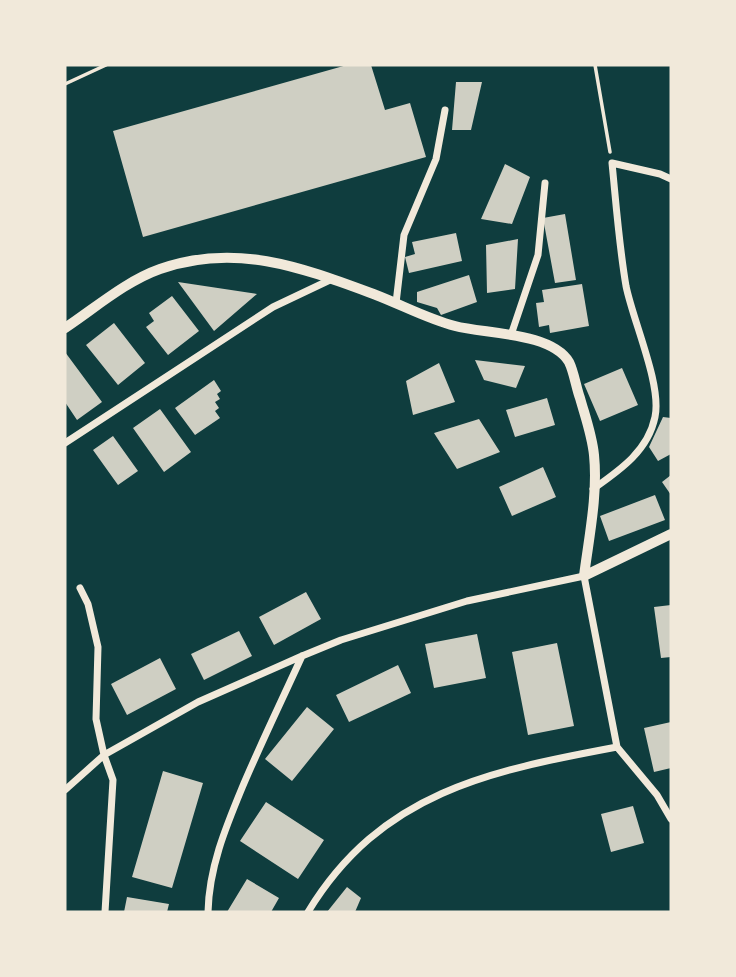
<svg xmlns="http://www.w3.org/2000/svg" width="736" height="977" viewBox="0 0 736 977" font-family="Karla,sans-serif">
<style>
.building{fill:#cfcfc3}
.lines{fill:none;stroke-linecap:round;stroke-linejoin:round}
.path{stroke:#f1e9da;stroke-width:3.5}
.minor{stroke:#f1e9da;stroke-width:7}
.tertiary{stroke:#f1e9da;stroke-width:10}
</style>
<rect width="100%" height="100%" fill="#0f3d3e"/>
<path class="building" d="M347 65H371L385 110 410 103 426 157 143 237 113 131Z
M456 82H482L471 130H452Z
M505 164 530 177 512 224 481 219Z
M565 214 576 280 555 283 543 218Z
M456 233 462 261 409 273 405 257 415 254 412 242Z
M518 239 515 289 487 293 486 245Z
M469 275 477 302 441 315 437 308 417 302V292Z
M178 282 257 294 214 331Z
M582 284 589 326 550 333 549 325 539 327 536 303 544 302 542 290Z
M172 296 199 331 168 355 146 327 154 321 149 313Z
M114 323 145 363 118 385 86 345Z
M65 352 102 402 77 420 65 402Z
M475 360 525 366 516 388 484 380Z
M439 363 455 402 413 415 406 381Z
M622 368 638 405 600 421 584 384Z
M214 380 221 391 217 394 220 399 215 402 219 408 215 411 220 418 195 435 175 408Z
M547 398 555 425 515 437 506 410Z
M160 409 191 452 164 472 133 428Z
M663 417 671 418V454L658 461 649 447Z
M479 419 500 452 457 469 434 433Z
M113 436 138 471 118 485 93 450Z
M543 467 556 497 512 516 499 487Z
M671 475V495L662 482Z
M655 495 665 520 609 541 600 516Z
M306 592 321 619 274 645 259 617Z
M671 605V657L661 658 654 607Z
M239 631 252 656 204 680 191 654Z
M477 634 486 678 434 688 425 644Z
M557 643 574 726 528 735 512 652Z
M160 658 176 689 127 715 111 684Z
M398 665 411 693 349 722 336 695Z
M307 707 334 729 292 781 265 759Z
M671 722V768L654 772 644 728Z
M163 771 203 783 172 888 132 877Z
M266 802 324 840 298 879 240 841Z
M633 806 644 843 611 852 601 814Z
M247 879 279 898 271 912H227Z
M347 887 361 898 355 912H327Z
M127 897 169 904 167 912H124Z"/>
<g class="lines">
<path class="path" d="M595 65 610 152
M65 84 106 65"/>
<path class="minor" d="M396 303 404 235 436 159 445 110
M511 335 538 255 545 183
M65 443 273 307 332 279
M593 489C620 470 648 451 655 417 662 385 633 321 626 286 619 245 616 203 612 163L660 174 671 179
M80 588 88 604 98 647 96 719 104 755 113 780 105 912
M65 790 104 755 198 702 302 656 341 640 467 601 584 576 617 747 657 795 671 819
M208 912C209 868 225 829 242 788 261 743 282 700 302 656
M308 912C381 792 489 771 617 747"/>
<path class="tertiary" d="M65 328C95 308 126 281 160 269 237 242 303 268 376 295 402 305 428 319 455 326 485 334 551 332 569 362 574 372 576 387 580 398 585 416 592 435 594 455 598 494 589 537 584 576
M584 576 671 534"/>
</g>
<rect width="736" height="977" fill="none" stroke="#f1e9da" stroke-width="133"/>
</svg>
